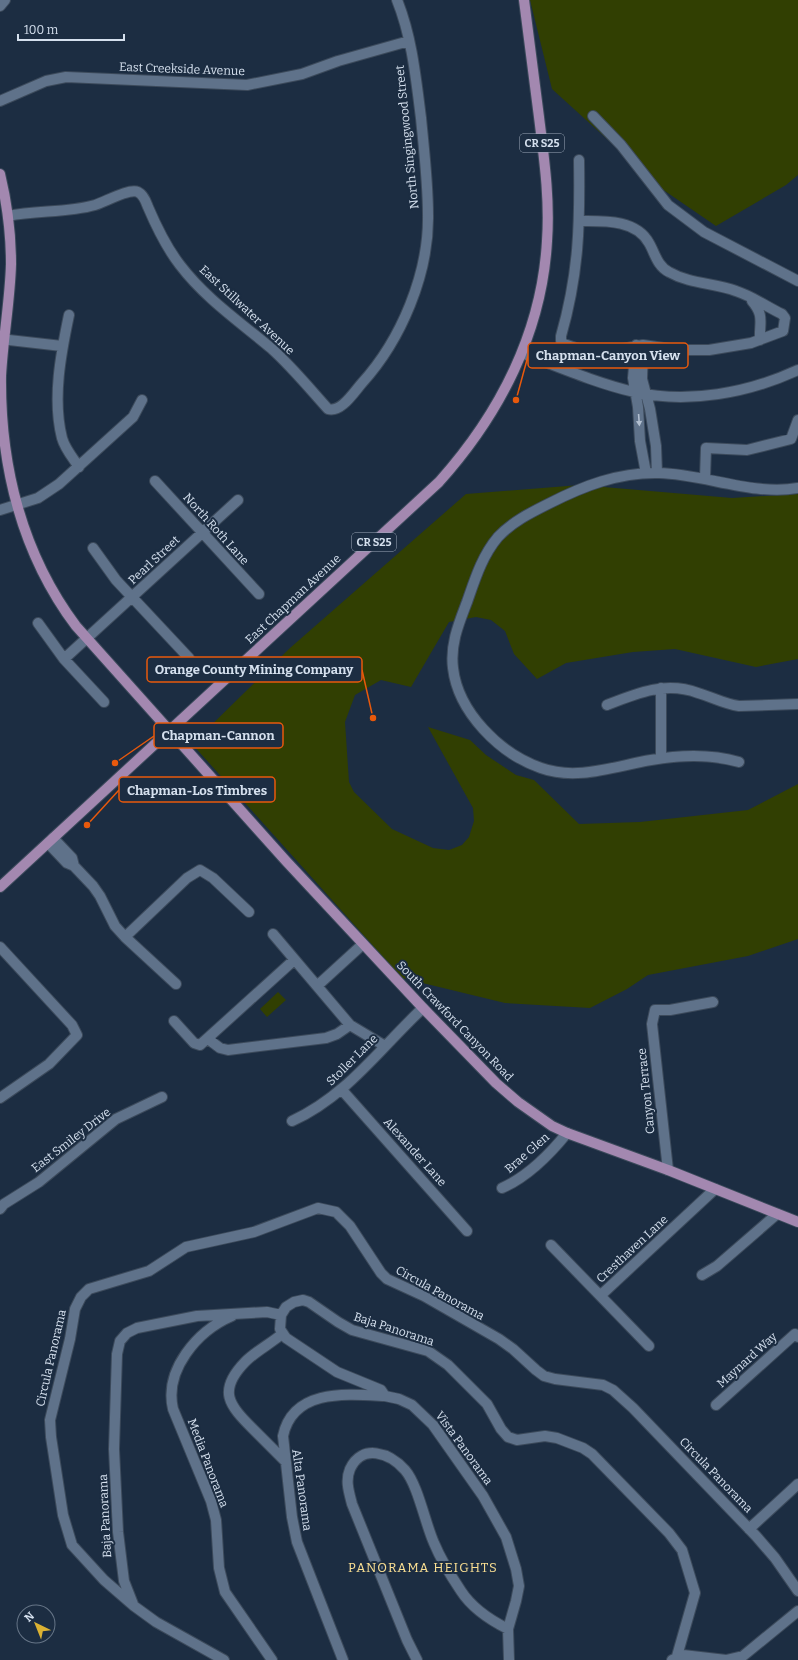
<svg xmlns="http://www.w3.org/2000/svg" width="798" height="1660" viewBox="0 0 798 1660" font-family="Bitter,serif">
<style>
.green{fill:#313f02}
.lines{fill:none;stroke-linecap:round;stroke-linejoin:round}
.minor-casing{stroke:#3c4a5b;stroke-width:12}
.major-casing{stroke:#3c4a5b;stroke-width:12}
.minor{stroke:#5f728a;stroke-width:10}
.major{stroke:#a388b0;stroke-width:10}
.oneway{fill:#b2bfd0}
.labels{text-anchor:middle;dominant-baseline:central;stroke-width:4;stroke-linejoin:round;paint-order:stroke}
.shield{fill:#1c2d42;stroke:#9eaaba;stroke-width:1}
.shield-label{font-size:11px;font-weight:bold;fill:#d5e0ee}
.street-label{font-size:12px;fill:#d5e0ee;stroke:#1c2d42}
.neighbourhood-label{font-size:13px;letter-spacing:1px;fill:#fbe093;stroke:#1c2d42}
.leader{fill:none;stroke:#e8590c;stroke-width:1.5}
.callout-dot{fill:#e8590c;stroke:#1c2d42;stroke-width:1.5}
.callout{fill:#1c2d42;stroke:#e8590c;stroke-width:1.5}
.callout-label{font-size:13px;text-anchor:middle;font-weight:bold;fill:#d5e0ee}
</style>
<rect width="100%" height="100%" fill="#1c2d42"/>
<path class="green" d="M530 0H798V175L786 185 716 226 662 189 552 89Z
M580 485 732 498 798 494V659L756 667 675 649 633 652 566 663 537 679 514 654 505 631 491 620 476 617 449 622 411 687 381 680 355 695 345 722 349 782 354 792 392 829 433 848 449 850 462 845 469 837 474 821 473 808 428 727 470 740 486 755 516 775 534 780 579 824 640 822 748 810 798 784V939L748 956 648 975 627 989 590 1008 505 1003 402 978 192 744 290 648 466 494Z
M278 992 286 1000 267 1017 260 1009Z"/>
<g class="lines">
<g class="minor-casing">
<path id="minor" d="M0 6 5 0
M0 101 46 81 66 77 247 85 302 74 338 61 409 41
M593 116 621 145 668 205 704 232 798 281
M579 160C580 225 579 273 561 336V341L564 344 590 353 598 354 643 345 677 350H709L751 343 783 331 785 318 782 314C767 307 752 296 736 291 714 283 690 284 669 272 657 266 655 253 649 243 636 219 603 221 580 221
M8 216C37 210 67 213 95 205 105 202 129 188 138 192 144 195 146 202 148 207 157 228 166 247 180 265 205 298 240 322 272 349 292 367 310 389 328 409 341 413 354 392 362 383 401 340 429 274 428 215 428 183 424 150 421 118 416 79 412 37 397 0
M752 301C765 316 759 323 760 340
M69 315C61 353 52 399 62 438 65 449 73 458 79 467
M0 339 62 346
M636 345 633 378 638 407 640 441 646 473
M643 348 642 379 650 409 656 446 657 473
M522 353C559 367 596 383 634 392 689 404 748 393 798 370
M705 478 706 448 747 450 791 439 798 420
M155 481 259 594
M0 510 38 498 59 484 133 417 142 400
M93 548 116 580 189 658
M38 623 64 659 104 702
M64 659 238 500
M661 688V758
M607 705C637 693 666 681 698 693 712 697 724 704 739 706L798 704
M739 762C711 754 680 755 651 760 615 766 577 781 541 768 500 754 458 712 453 668 450 644 459 623 467 602 475 579 482 556 498 537 512 522 530 513 548 504 583 486 619 472 659 473 704 474 753 496 798 488
M53 838 72 858 74 866
M48 843 67 863 74 866 93 886 100 896 115 926 125 937 176 984
M273 934 350 1025 385 1046
M125 937 187 878 200 870 213 878 249 912
M0 947 72 1025 77 1035 49 1064 0 1098
M317 986 363 944
M174 1021 194 1043 200 1045 294 960
M208 1039 220 1048 228 1050 326 1038 337 1034 350 1025
M342 1090 467 1231
M292 1121C347 1096 380 1048 423 1008
M668 1170 652 1024 655 1010H670L713 1002
M502 1188C527 1177 550 1154 567 1133
M0 1209 4 1204 39 1182 116 1119 162 1097
M551 1245 649 1346
M702 1275 717 1266 777 1214
M601 1295 715 1189
M281 1315 280 1329 286 1338 337 1372 381 1390 385 1396 399 1399 412 1405 433 1425 483 1496 506 1537 516 1569 519 1586 516 1601 508 1629 509 1660
M232 1316C197 1331 164 1370 173 1409L211 1501 216 1520 219 1568 225 1592 272 1660
M282 1334C270 1344 256 1351 245 1362 217 1391 229 1405 253 1429 264 1440 275 1451 286 1462
M716 1405 795 1334 798 1337
M749 1529 798 1484
M133 1604 124 1581 118 1532 114 1449 117 1354 120 1341 127 1333 137 1328 197 1316 267 1312 281 1315 286 1307 294 1302 303 1300 309 1302 338 1322 352 1330 428 1351 448 1365 487 1404 501 1429 508 1437 517 1440 545 1436 557 1438 583 1448 592 1454 669 1533 682 1550 695 1593 677 1656
M224 1660 156 1622 134 1606 104 1580 72 1545 63 1515 51 1437 50 1420 70 1339 75 1309 81 1297 89 1289 149 1271 186 1247 254 1232 318 1208 336 1212 350 1226 381 1273 387 1279 424 1296 499 1339 513 1349 536 1370 544 1376 555 1379 603 1385 613 1390 633 1408 756 1536 775 1558 798 1591
M343 1660 297 1542 292 1517 283 1436C293 1388 348 1394 385 1396
M417 1660 407 1640 352 1504C349 1492 345 1481 350 1469 362 1443 390 1453 405 1470 418 1485 425 1523 434 1543 441 1560 451 1576 461 1591 472 1608 490 1620 508 1629
M672 1660 683 1655 726 1660 743 1656 798 1611"/>
</g>
<g class="major-casing">
<path id="major" d="M0 174C7 203 11 233 11 264 10 301 3 338 1 376 0 466 22 554 76 626L286 861 423 1008 496 1083 518 1102 552 1126 567 1133 668 1170 798 1222
M0 887 439 482C500 414 542 332 547 241 550 199 544 158 539 117 534 78 529 39 524 0"/>
</g>
<use href="#minor" class="minor"/>
<use href="#major" class="major"/>
</g>
<defs><path id="oneway-solid" d="M-6-.8H1V-3.2L6.5 0L1 3.2V.8H-6Z"/></defs>
<use class="oneway" href="#oneway-solid" transform="translate(639 420) rotate(86)"/>
<g class="labels">
<g class="shield">
<rect x="520" y="134" width="44" height="18" rx="3"/>
<rect x="352" y="533" width="44" height="18" rx="3"/>
</g>
<g class="shield-label">
<text x="542" y="143">CR S25</text>
<text x="374" y="542">CR S25</text>
</g>
<g class="street-label">
<text transform="translate(182 69) rotate(2)">East Creekside Avenue</text>
<text transform="translate(407 137) rotate(-96)">North Singingwood Street</text>
<text transform="translate(247 310) rotate(43)">East Stillwater Avenue</text>
<text transform="translate(216 529) rotate(48)">North Roth Lane</text>
<text transform="translate(154 560) rotate(-43)">Pearl Street</text>
<text transform="translate(293 599) rotate(-43)">East Chapman Avenue</text>
<text transform="translate(455 1021) rotate(46)">South Crawford Canyon Road</text>
<text transform="translate(352 1060) rotate(-45)">Stoller Lane</text>
<text transform="translate(646 1091) rotate(-96)">Canyon Terrace</text>
<text transform="translate(71 1140) rotate(-38)">East Smiley Drive</text>
<text transform="translate(415 1152) rotate(48)">Alexander Lane</text>
<text transform="translate(527 1153) rotate(-41)">Brae Glen</text>
<text transform="translate(632 1249) rotate(-43)">Cresthaven Lane</text>
<text transform="translate(440 1293) rotate(29)">Circula Panorama</text>
<text transform="translate(394 1329) rotate(18)">Baja Panorama</text>
<text transform="translate(51 1358) rotate(-77)">Circula Panorama</text>
<text transform="translate(747 1360) rotate(-42)">Maynard Way</text>
<text transform="translate(464 1448) rotate(54)">Vista Panorama</text>
<text transform="translate(208 1463) rotate(69)">Media Panorama</text>
<text transform="translate(716 1475) rotate(46)">Circula Panorama</text>
<text transform="translate(302 1490) rotate(82)">Alta Panorama</text>
<text transform="translate(105 1516) rotate(-93)">Baja Panorama</text>
</g>
<g class="neighbourhood-label">
<text x="423" y="1567">PANORAMA HEIGHTS</text>
</g>
</g>
<path class="leader" d="M516 400L528 356M373 718L362 670M115 763L154 736M87 825L119 790"/>
<g class="callout-dot">
<circle cx="516" cy="400" r="4"/>
<circle cx="373" cy="718" r="4"/>
<circle cx="115" cy="763" r="4"/>
<circle cx="87" cy="825" r="4"/>
</g>
<g class="callout">
<rect x="528" y="343" width="160" height="25" rx="4"/>
<rect x="147" y="657" width="215" height="25" rx="4"/>
<rect x="154" y="723" width="129" height="25" rx="4"/>
<rect x="119" y="777" width="156" height="25" rx="4"/>
</g>
<g class="callout-label">
<text x="608" y="360">Chapman-Canyon View</text>
<text x="254" y="674">Orange County Mining Company</text>
<text x="218" y="740">Chapman-Cannon</text>
<text x="197" y="795">Chapman-Los Timbres</text>
</g>
<g transform="translate(36 1624) rotate(317)"><circle r="19" fill="#1c2d42" stroke="#667587"/>
<path d="M0-3L7 15L0 10L-7 15Z" fill="#dbb233"/>
<text y="-6" font-size="11" font-weight="bold" text-anchor="middle" fill="#d5e0ee">N</text>
</g>
<path d="M18 34v6h106v-6" fill="none" stroke="#d5e0ee" stroke-width="2"/>
<text x="24" y="34" font-size="12" fill="#d5e0ee" stroke="#1c2d42" stroke-width="3" paint-order="stroke">100 m</text>
</svg>
